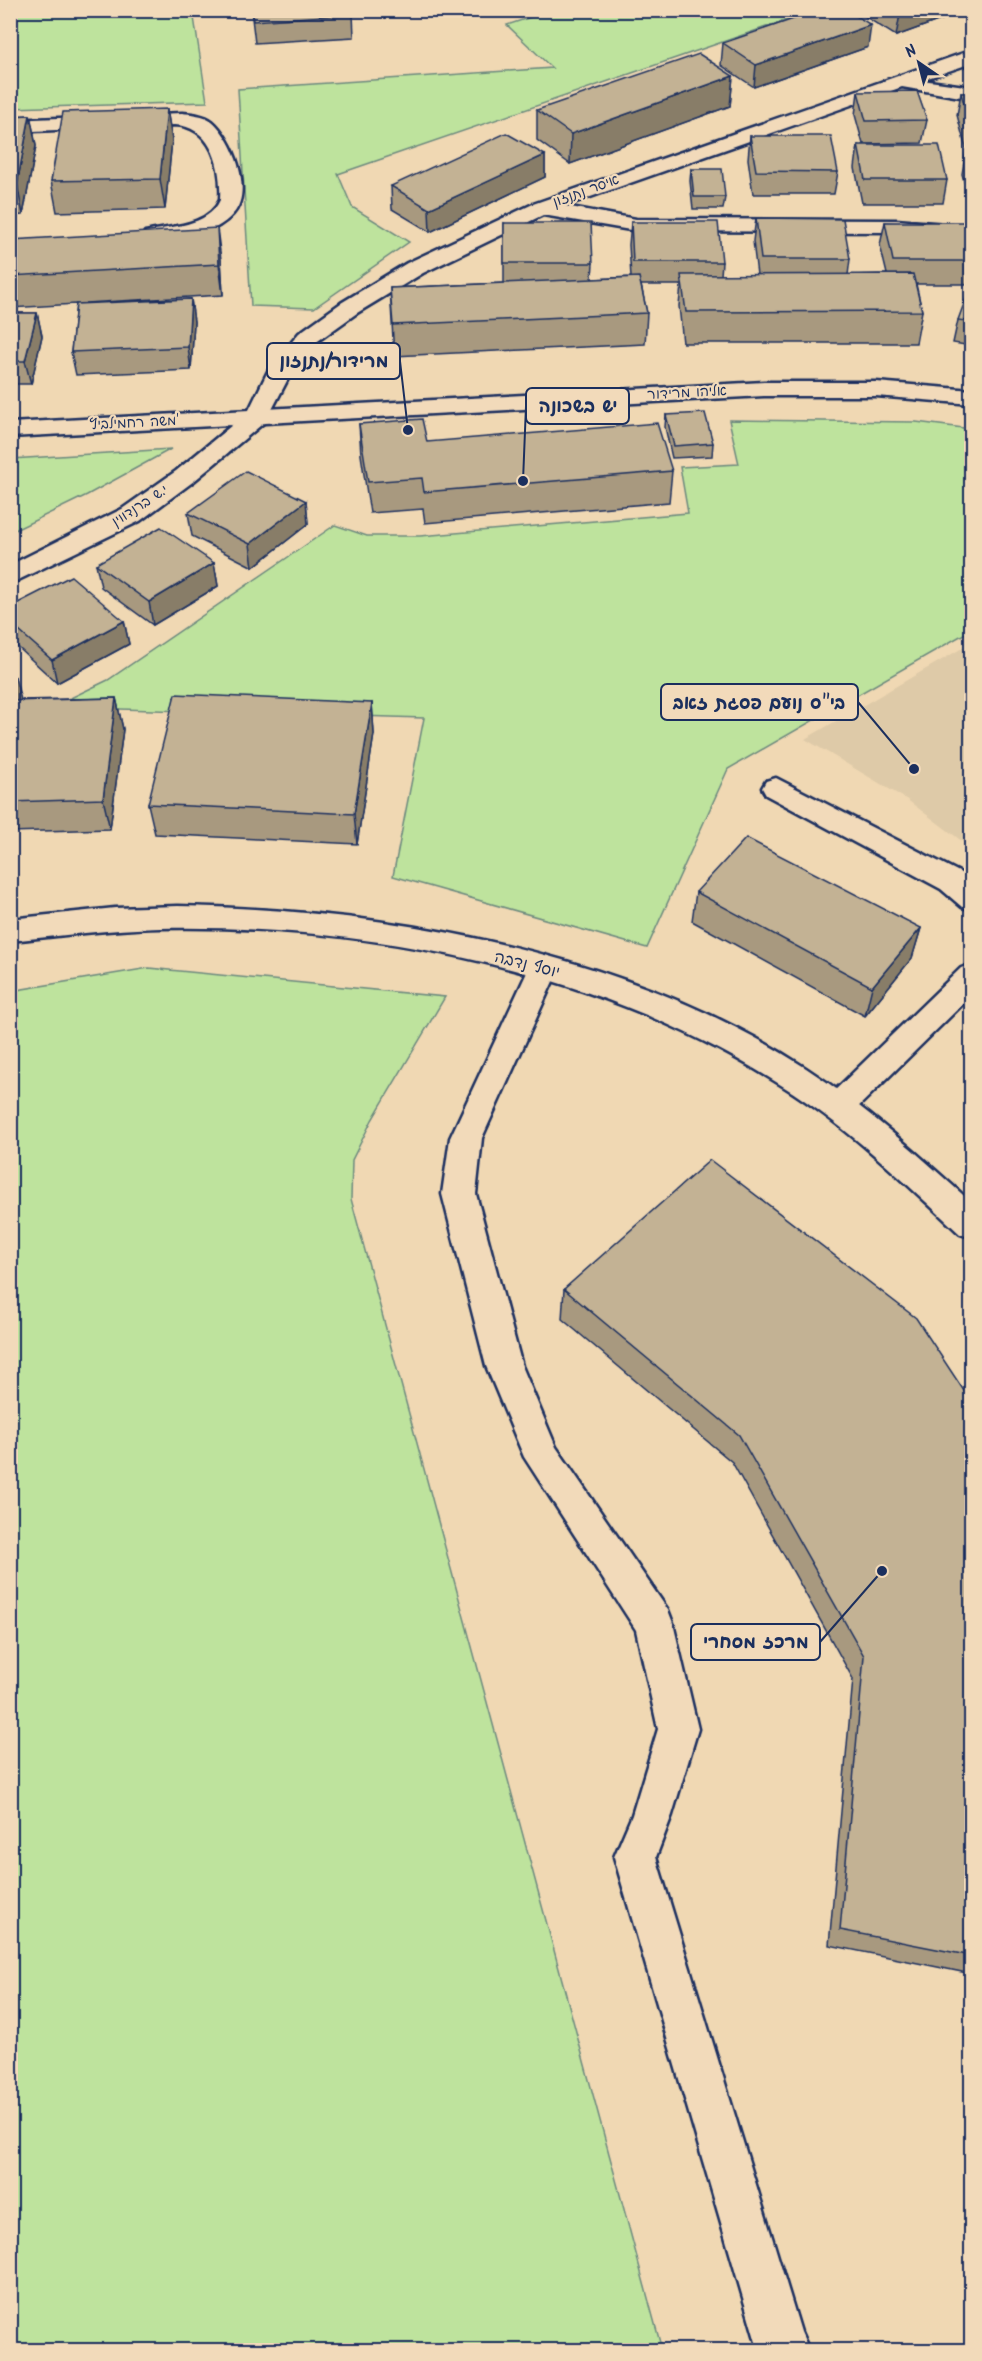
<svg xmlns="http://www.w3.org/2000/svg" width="982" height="2361" viewBox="0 0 982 2361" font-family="Kalam,'Playpen Sans Hebrew',sans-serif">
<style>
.built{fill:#decaa8}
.green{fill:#bee39d;stroke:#6c897e;stroke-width:1.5}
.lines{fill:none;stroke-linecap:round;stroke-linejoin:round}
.service-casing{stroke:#1b2f5e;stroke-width:5}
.minor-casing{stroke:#1b2f5e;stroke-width:5}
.tertiary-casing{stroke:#1b2f5e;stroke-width:5}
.service{fill:#f2daba;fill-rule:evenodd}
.minor{fill:#f2daba;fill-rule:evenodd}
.tertiary{fill:#f2daba;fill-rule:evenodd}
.wall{fill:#a8997f;stroke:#1b2f5e;stroke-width:1.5}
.shaded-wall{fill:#887d68;stroke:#1b2f5e;stroke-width:1.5}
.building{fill:#c3b294;stroke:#1b2f5e;stroke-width:1.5}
.labels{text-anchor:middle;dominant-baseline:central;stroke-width:4.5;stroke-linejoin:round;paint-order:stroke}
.far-street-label{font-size:14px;fill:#1b2f5e;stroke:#f2daba}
.street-label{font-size:16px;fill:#1b2f5e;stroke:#f2daba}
.leader{fill:none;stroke:#1b2f5e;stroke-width:2}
.callout-dot{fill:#1b2f5e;stroke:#f2daba;stroke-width:2}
.callout{fill:#f2daba;stroke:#1b2f5e;stroke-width:2}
.callout-label{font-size:18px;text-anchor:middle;font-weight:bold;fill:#1b2f5e}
</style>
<rect width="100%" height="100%" fill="#f0d8b3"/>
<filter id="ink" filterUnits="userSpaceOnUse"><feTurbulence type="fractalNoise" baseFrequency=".0167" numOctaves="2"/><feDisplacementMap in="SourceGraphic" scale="12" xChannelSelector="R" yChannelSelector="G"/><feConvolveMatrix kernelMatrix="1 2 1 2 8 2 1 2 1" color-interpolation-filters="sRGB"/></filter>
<g filter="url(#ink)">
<path class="built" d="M971 643V848L906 799 805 739Z"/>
<path class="green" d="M552 10 813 11 338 174 352 207 409 242 314 308 251 306 238 89 552 68 507 25Z
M10 11H193L207 102 11 108Z
M729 420 916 422 971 429V630L728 769 647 948 393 876 424 718 52 707 108 680 335 525 367 536H420L688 513 680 467 739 464Z
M171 449 87 495 11 532V459Z
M149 968 445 997 372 1120 352 1160 351 1199 662 2350H11V991Z"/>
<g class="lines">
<g class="service-casing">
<path id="service" d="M776 778 961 873 972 882V910L962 907 941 889 766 795 762 788 766 781Z
M544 956 555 960 559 968 482 1138 476 1194 522 1366 556 1447 668 1610 673 1623 698 1729 672 1815 656 1857 801 2332 809 2350 758 2349 614 1857 632 1815 658 1729 636 1630 524 1457 486 1366 442 1194 450 1138 529 968 533 960Z
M972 964V995L849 1116 838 1120 827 1116 822 1107 827 1098 961 968Z"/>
</g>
<g class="minor-casing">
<path id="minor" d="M972 50V63L922 80 972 87V99L902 87 565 206 636 219 896 220 972 226V238L896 232 636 231 543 215 423 273 357 313 315 343 291 373 266 421 194 481 140 521 10 584V565L122 509 176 471 248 412 268 371 299 333 341 303 407 263 533 204Z
M182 113C192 114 204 115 212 121 233 139 254 191 233 214 214 236 181 239 153 243L145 242 142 237 145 232C170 226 208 227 220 200 222 167 212 126 174 125L10 132V120Z
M178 906C390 910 626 951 806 1068 866 1107 919 1155 972 1203V1238L960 1234C904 1181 847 1126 781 1085 600 970 372 924 160 928 110 929 60 936 10 941V919L115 908Z"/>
</g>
<g class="tertiary-casing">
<path id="tertiary" d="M764 382H876L972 390V404L876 396H764L10 437V423Z"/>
</g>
<use href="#service" class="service"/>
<use href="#minor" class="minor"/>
<use href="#tertiary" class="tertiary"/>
</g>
<path class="wall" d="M251 10 353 14 354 37 255 43Z
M865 10H968L896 36 864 16Z
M723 43 868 47 754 87 721 65Z
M733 76 730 106 570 164 537 140V110Z
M858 92 927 120 922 143 863 144 855 115Z
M961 93H972V149H966L957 115Z
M167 109 172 140 165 209 57 212 51 181Z
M30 115 36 146 23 215 10 216V116Z
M750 136 838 172 834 194H753L748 159Z
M858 145 947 180 943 203H862L855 168Z
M966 151H972V210L962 174Z
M545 155V177L430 232 392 209 391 186Z
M691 169 725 197 723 209H693L690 181Z
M756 218 850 259 848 275 887 274 880 245 885 222 972 226V284H916L922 311 916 343H683L679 306 681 285H641L647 313 645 344 394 356 390 288 504 283V223L593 263 592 279 631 277 629 245 631 222 722 262 721 275H757L753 241Z
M10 240 221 259 223 295 85 303 191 299 194 322 191 370 76 375 71 352 76 304 10 308Z
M972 299V346L953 343 958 320Z
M10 313H37L42 336 31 384H10Z
M666 415 713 443 712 456 672 458 665 427Z
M359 424 427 442 672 471 669 502 425 523 423 509 370 513 361 455Z
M306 501 308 524 253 567 192 536 188 513Z
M214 563 218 586 153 625 101 587 96 564Z
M10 607 124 621 129 644 57 683 10 640Z
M10 672 21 700H19L116 698 123 729 110 829 10 832Z
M372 703 374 734 357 844 155 834 148 804Z
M972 802V819L967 816Z
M696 892 921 928 912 958 865 1016 692 921Z
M564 1289 972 1403V1974L829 1945 853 1679 732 1462 562 1319Z"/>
<path class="shaded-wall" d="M910 10H968L896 36 900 14Z
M871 25 868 47 754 87 756 65Z
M733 76 730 106 570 164 571 134Z
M167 109 172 140 165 209 160 179Z
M30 115 36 146 23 215 17 184Z
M545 155V177L430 232 429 209Z
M217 228 221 259 223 295 219 264Z
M191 299 194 322 191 370 188 347Z
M37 313 42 336 31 384 25 361Z
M306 501 308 524 253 567 250 544Z
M214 563 218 586 153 625 149 602Z
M124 621 129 644 57 683 52 660Z
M15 677 21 700 10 704V679Z
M116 698 123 729 110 829 103 799Z
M372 703 374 734 357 844 354 814Z
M921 928 912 958 865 1016 872 987Z"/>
<path class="building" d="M252 10H352L353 14 253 21Z
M820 10H847L871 25 756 65 723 43Z
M894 10H910L900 14Z
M699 54 733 76 571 134 537 110Z
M917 91 927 120 866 121 858 92Z
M961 93H972V127H971Z
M167 109 160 179 51 181 63 112Z
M30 115 17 184 10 185V116Z
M506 133 545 155 429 209 391 186Z
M750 136H831L838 172 756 171Z
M858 145H939L947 180H865Z
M966 151H972V169Z
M691 169H722L725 197H694Z
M756 218 843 219 850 259H761Z
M631 222H718L722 262H633Z
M885 222H970L972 226V261H893Z
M504 223H591L593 263H504Z
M217 228 219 264 10 276V240Z
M913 274 922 311 686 312 681 275Z
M639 277 647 313 393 325 390 288Z
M966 298 972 299V322L958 320Z
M191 299 188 347 71 352 76 304Z
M10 313H37L25 361H10Z
M705 413 713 443 674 446 666 415Z
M422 419 427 442 657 423 672 471 424 492 422 478 368 482 359 424Z
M246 471 306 501 250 544 188 513Z
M161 527 214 563 149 602 96 564Z
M71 576 124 621 52 660 10 623V607Z
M10 672 15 677 10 679Z
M175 694 372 703 354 814 148 804Z
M116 698 103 799 10 802V701Z
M746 838 921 928 872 987 696 892Z
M710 1160 916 1318 972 1403V1956L840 1930 864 1656 739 1435 564 1289Z"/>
</g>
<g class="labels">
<g class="far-street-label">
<text transform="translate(586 191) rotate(-20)">איסר נתנזון</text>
<text transform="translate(687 393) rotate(-3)">אליהו מרידור</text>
<text transform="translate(134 423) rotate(-3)">משה רחמילביץ'</text>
<text transform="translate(140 506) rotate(-33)">י.ש ברנדווין</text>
</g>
<g class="street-label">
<text transform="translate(527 965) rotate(14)">יוסף נדבה</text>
</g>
</g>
<path class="leader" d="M408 430L400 361M523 481L526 406M914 769L858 702M882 1571L820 1642"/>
<g class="callout-dot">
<circle cx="408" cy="430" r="6"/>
<circle cx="523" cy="481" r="6"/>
<circle cx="914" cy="769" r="6"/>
<circle cx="882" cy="1571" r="6"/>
</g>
<g class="callout">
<rect x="267" y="343" width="133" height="36" rx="6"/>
<rect x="526" y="388" width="103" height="36" rx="6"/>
<rect x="661" y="684" width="197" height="36" rx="6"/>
<rect x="691" y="1624" width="129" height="36" rx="6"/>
</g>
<g class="callout-label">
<text x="334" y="367">מרידור/נתנזון</text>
<text x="578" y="412">יש בשכונה</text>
<text x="759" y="709">בי"ס נועם פסגת זאב</text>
<text x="756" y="1648">מרכז מסחרי</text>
</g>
<rect width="982" height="2361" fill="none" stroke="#f2daba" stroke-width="36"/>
<rect x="18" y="18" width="946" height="2325" fill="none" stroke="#1b2f5e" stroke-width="2" filter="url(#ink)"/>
<g transform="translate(919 63) rotate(325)" stroke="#f2daba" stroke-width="4.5" paint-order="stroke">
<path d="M0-4.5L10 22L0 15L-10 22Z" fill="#1b2f5e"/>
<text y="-9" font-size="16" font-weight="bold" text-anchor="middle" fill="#1b2f5e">N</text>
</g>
</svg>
